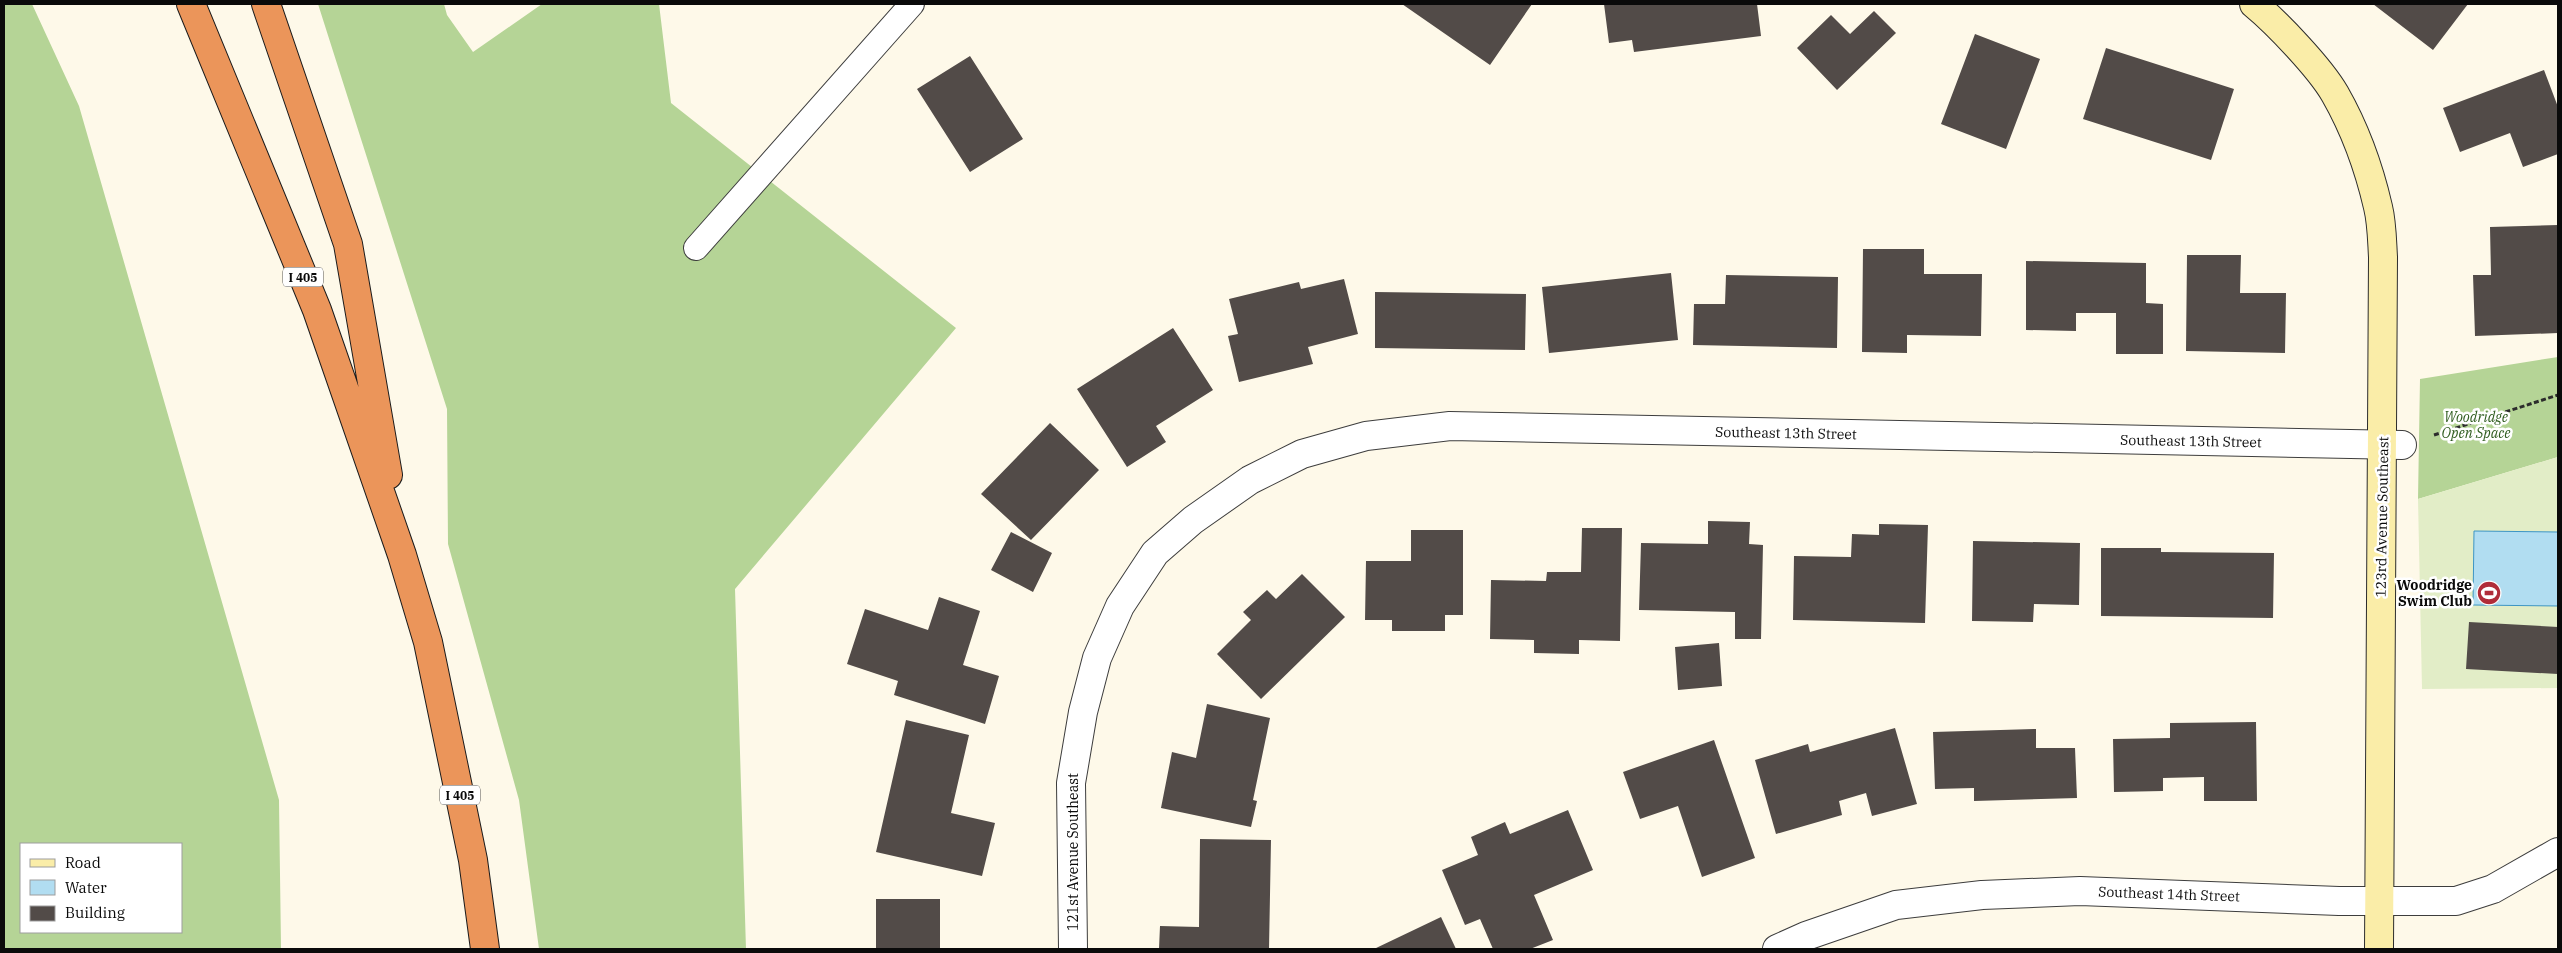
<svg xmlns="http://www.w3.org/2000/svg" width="2562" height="953" viewBox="0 0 2562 953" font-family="'IBM Plex Serif',serif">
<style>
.forest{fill:#b5d496;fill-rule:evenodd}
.pitch{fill:#e2edc7}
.water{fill:#b1ddf1;stroke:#3d95c4}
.building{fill:#524b48}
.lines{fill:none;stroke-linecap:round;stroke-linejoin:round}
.lane-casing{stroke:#3d3d3d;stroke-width:26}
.street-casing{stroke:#3d3d3d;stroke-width:30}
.secondary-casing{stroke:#2c2c2c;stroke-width:30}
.highway-casing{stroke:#1b1b1b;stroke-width:30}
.path{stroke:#2c2c2c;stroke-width:3;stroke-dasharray:5 2.5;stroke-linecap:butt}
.lane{stroke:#fff;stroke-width:24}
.street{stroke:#fff;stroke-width:28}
.secondary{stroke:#faeda8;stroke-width:28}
.highway{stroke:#eb955a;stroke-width:28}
.labels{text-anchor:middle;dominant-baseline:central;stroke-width:5;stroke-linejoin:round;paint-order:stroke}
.shield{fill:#fff;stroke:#545454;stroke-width:1}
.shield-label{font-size:12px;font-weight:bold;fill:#0a0a0a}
.park-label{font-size:14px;font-style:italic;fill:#305d20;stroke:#fff}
.street-label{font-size:14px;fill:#0a0a0a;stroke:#fff}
.poi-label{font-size:14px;font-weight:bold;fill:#0a0a0a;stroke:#fff;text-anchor:end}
</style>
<rect width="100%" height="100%" fill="#fef9e9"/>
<path class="forest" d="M4 4H32L79 106 279 800 281 949H4ZM21 844H181V932H21Z
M318 4H444L447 15 473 52 542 4H659L671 103 956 328 735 589 746 949H539L519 800 448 544 447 409Z
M2558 357V457L2418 499 2420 379Z"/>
<path class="pitch" d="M2558 457V688L2422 689 2418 499Z"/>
<path class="water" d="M2474 531 2558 532V606L2473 605Z"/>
<path class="building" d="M1402 4H1532L1490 65Z
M1604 4H1757L1761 36 1634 52 1632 40 1609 43Z
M2373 4H2468L2433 50Z
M1874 11 1896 33 1837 90 1797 48 1831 15 1850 34Z
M1975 34 2040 59 2006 149 1941 124Z
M2106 48 2234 89 2211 160 2083 119Z
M970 56 1023 139 970 172 917 89Z
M2544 70 2558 107V154L2523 167 2510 133 2460 152 2443 108Z
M2558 225V333L2475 336 2473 275H2491L2490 227Z
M1863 249H1924V274H1982L1981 336 1907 335V353L1862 352Z
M2187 255H2241L2240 293H2286L2285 353 2186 351Z
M2026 261 2146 263V303L2163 304V354H2116V313H2076V331L2026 330Z
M1671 273 1678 340 1549 353 1542 287Z
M1726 275 1838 277 1837 348 1693 345 1694 304H1725Z
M1344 279 1358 334 1308 347 1313 364 1239 382 1228 336 1238 334 1229 299 1299 282 1301 289Z
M1375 292 1526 294 1525 350 1375 348Z
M1173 328 1213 390 1156 426 1166 442 1127 467 1077 389Z
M1050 423 1099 470 1031 540 981 494Z
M1708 521 1750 522 1749 544 1763 545 1761 639H1735V612L1639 610 1641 543 1708 544Z
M1879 524 1928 525 1925 623 1793 620 1794 556 1851 557 1852 534 1879 535Z
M1582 528H1622L1620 641 1579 640V654L1534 653V640L1490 639 1491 580 1546 581 1547 572H1581Z
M1411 530H1463V615H1445V631H1392V620H1365L1366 561H1411Z
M1011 532 1052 553 1033 592 991 570Z
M1973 541 2080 543 2079 605 2034 604 2033 622 1972 621Z
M2101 548H2161V552L2274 553 2273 618 2101 616Z
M1302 574 1345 617 1261 699 1217 654 1251 620 1243 612 1267 590 1276 599Z
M939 597 980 611 963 665 999 676 985 724 894 695 898 681 847 664 865 609 928 630Z
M2469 622 2558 627V674L2466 669Z
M1719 643 1722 686 1678 690 1675 647Z
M1207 704 1270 718 1253 800 1257 801 1251 827 1161 808 1172 752 1196 758Z
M906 720 969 735 951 813 995 823 982 876 876 852Z
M2256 722 2257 801H2204V777L2163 778V791L2114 792 2113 739 2170 738V723Z
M1895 728 1917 804 1872 816 1866 793 1839 801 1842 815 1776 834 1755 760 1808 744 1810 752Z
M2036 729V748H2075L2077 798 1974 801V788L1935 789 1933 732Z
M1714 740 1755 858 1702 877 1678 806 1640 819 1623 772Z
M1568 810 1593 870 1534 895 1553 940 1530 949H1493L1480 919 1465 925 1442 870 1478 855 1471 837 1505 822 1510 834Z
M1200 839 1271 840 1269 949H1159L1160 926 1199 927Z
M876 899H940V949H876Z
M1441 917 1456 949H1374Z"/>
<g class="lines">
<g class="lane-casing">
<path id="lane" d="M696 248 912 4"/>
</g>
<g class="street-casing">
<path id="street" d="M1073 949 1071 783 1083 712 1097 658 1120 606 1155 553 1193 520 1250 480 1302 454 1366 436 1450 426 2402 445
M1777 949 1806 936 1896 905 1982 895 2080 891 2339 901H2456L2493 889 2558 852"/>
</g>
<g class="secondary-casing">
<path id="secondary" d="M2254 4C2277 23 2320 68 2335 94 2355 129 2369 168 2378 207 2382 223 2382 241 2383 257L2379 949"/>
</g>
<g class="highway-casing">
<path id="highway" d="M191 4 317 310 402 555 428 642 473 860 485 949
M266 4 348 244 388 475"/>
</g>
<path class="path" d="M2434 435 2558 395"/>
<use href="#lane" class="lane"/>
<use href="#street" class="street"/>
<use href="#secondary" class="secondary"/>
<use href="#highway" class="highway"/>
</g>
<defs>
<g id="stadium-disc" transform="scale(1.25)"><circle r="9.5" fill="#b02c39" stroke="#fff"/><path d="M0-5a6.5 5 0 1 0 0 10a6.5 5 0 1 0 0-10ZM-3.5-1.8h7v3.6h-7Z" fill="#fff"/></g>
</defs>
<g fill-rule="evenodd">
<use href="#stadium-disc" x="2489" y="593"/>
</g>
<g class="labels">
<g class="shield">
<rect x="283" y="267.5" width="40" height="19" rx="4"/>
<rect x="440" y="785.5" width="40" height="19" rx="4"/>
</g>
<g class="shield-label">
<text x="303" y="277">I 405</text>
<text x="460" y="795">I 405</text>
</g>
<g class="park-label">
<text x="2476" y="417">Woodridge<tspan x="2476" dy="16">Open Space</tspan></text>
</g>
<g class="street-label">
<text transform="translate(1786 433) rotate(1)">Southeast 13th Street</text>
<text transform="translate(2191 441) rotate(1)">Southeast 13th Street</text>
<text transform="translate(2382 517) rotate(-89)">123rd Avenue Southeast</text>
<text transform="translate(1073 852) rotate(-90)">121st Avenue Southeast</text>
<text transform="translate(2169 894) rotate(2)">Southeast 14th Street</text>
</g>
<g class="poi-label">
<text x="2472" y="585">Woodridge<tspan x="2472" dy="16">Swim Club</tspan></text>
</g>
</g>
<rect width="2562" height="953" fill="none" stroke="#0a0a0a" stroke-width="10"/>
<rect x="20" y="843" width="162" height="90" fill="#ffffff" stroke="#9d9d9d"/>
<rect x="30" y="859" width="25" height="8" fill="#faeda8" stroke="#9d9d9d"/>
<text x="65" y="868" font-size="15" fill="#0a0a0a">Road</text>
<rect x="30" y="880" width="25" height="15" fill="#b1ddf1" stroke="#9d9d9d"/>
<text x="65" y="893" font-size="15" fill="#0a0a0a">Water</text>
<rect x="30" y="906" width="25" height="15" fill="#524b48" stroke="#9d9d9d"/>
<text x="65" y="918" font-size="15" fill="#0a0a0a">Building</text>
</svg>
